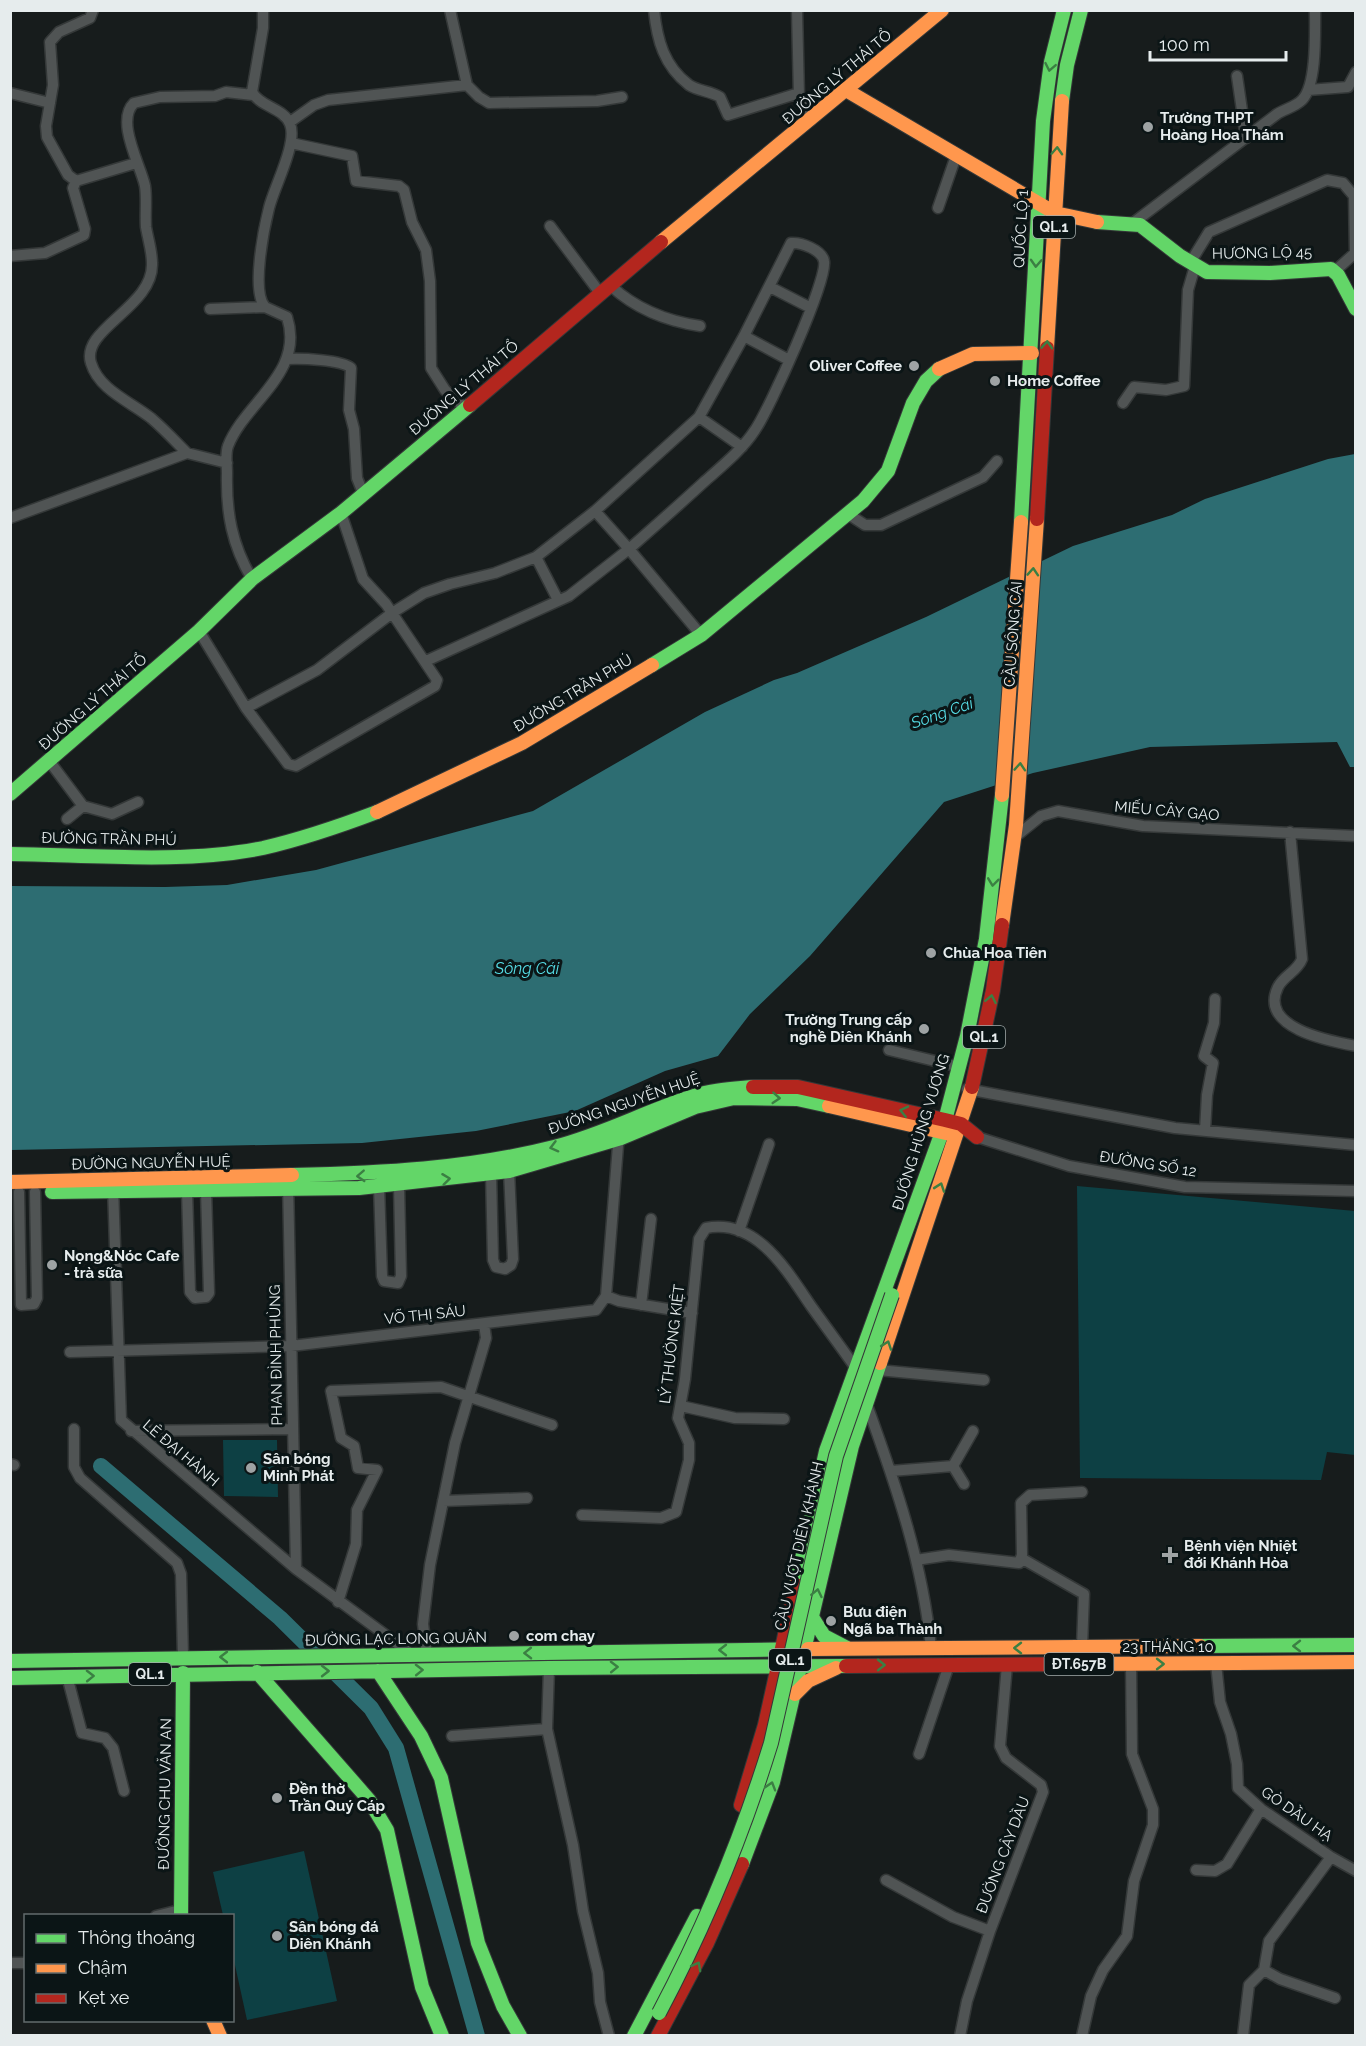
<svg xmlns="http://www.w3.org/2000/svg" width="1366" height="2046" viewBox="0 0 1366 2046" font-family="Raleway,sans-serif">
<style>
.green{fill:#0d4044}
.water{fill:#2d6d72}
.lines{fill:none;stroke-linecap:round;stroke-linejoin:round}
.river{stroke:#2d6d72;stroke-width:16}
.street-casing{stroke:#343838;stroke-width:13}
.fast-casing{stroke:#343838;stroke-width:16}
.slow-casing{stroke:#343838;stroke-width:16}
.jam-casing{stroke:#343838;stroke-width:16}
.street{stroke:#505454;stroke-width:10}
.fast{stroke:#63d668;stroke-width:14}
.slow{stroke:#ff974d;stroke-width:14}
.jam{stroke:#b3261e;stroke-width:14}
.fast-bridge-casing{stroke:#343838;stroke-width:16;stroke-linecap:butt}
.fast-bridge{stroke:#63d668;stroke-width:14}
.oneway{stroke:#3b7f43}
.poi-dot{fill:#9ea3a4;stroke:#0b1516;stroke-width:2}
.labels{text-anchor:middle;dominant-baseline:central;stroke-width:6;stroke-linejoin:round;paint-order:stroke}
.shield{fill:#0b1516;stroke:#a4acac;stroke-width:1.5}
.shield-label{font-size:14px;font-weight:bold;fill:#e6eced}
.street-label{font-size:15px;fill:#e6eced;stroke:#0b1516}
.poi-label{font-size:15px;font-weight:bold;fill:#e6eced;stroke:#0b1516;text-anchor:start}
.water-label{font-size:16px;font-style:italic;fill:#56dde6;stroke:#0b1516}
</style>
<rect width="100%" height="100%" fill="#171c1c"/>
<path class="green" d="M1077 1186 1355 1211V1455L1327 1452 1321 1480 1080 1478Z
M223 1440H277L278 1497 224 1496Z
M304 1851 337 2001 247 2020 233 1956 232 1916 223 1915 213 1872Z"/>
<path class="water" d="M1355 454V767H1350L1337 742 1150 747 1033 773 944 802 810 956 750 1014 718 1056 665 1071 575 1111 476 1131 362 1143 11 1150 10 886 165 887 227 885 316 870 533 811 705 712 774 680 797 673 926 617 1073 546 1172 515 1205 499 1328 459Z"/>
<g class="lines">
<path class="river" d="M101 1466 280 1618 371 1708 396 1748 477 2036"/>
<g class="street-casing">
<path id="street" d="M93 10 90 18 59 32 50 42 53 85 46 126 47 137 68 175 76 181 136 163
M654 10C657 40 664 66 689 85 698 91 710 91 720 97L728 115 799 93
M797 10 799 97 811 120
M1237 76 1246 138
M467 85 479 97 489 103 597 101 622 97
M1308 90 1348 87 1356 72
M10 93 50 103
M290 122 314 105 328 100 467 85 450 10
M291 143 352 156 356 181 399 186 404 190 412 222 426 250 430 281 431 368 445 390 466 409
M938 208 956 156
M1133 223 1277 114C1285 109 1295 107 1302 100 1317 85 1315 32 1315 10
M550 226 600 293
M10 256 45 253 84 235 85 229 73 188 76 181
M1190 263 1209 232 1327 180 1343 183 1354 196 1355 253 1335 271
M611 286C636 309 666 321 700 326
M770 287 811 308
M210 309 265 307
M744 336 789 360
M287 359C301 358 342 360 351 368L349 410 354 429 357 478 363 493
M1123 403 1134 387 1166 390 1184 386 1188 290 1195 266
M699 417 742 447
M187 453C175 441 164 429 151 418 131 402 99 390 91 363 80 329 154 307 152 263 152 251 148 239 146 227 145 214 147 199 145 186 141 166 115 121 134 103L160 97 215 96 226 92 253 95
M595 511 699 417 744 336 791 243C801 242 822 250 824 261 828 280 769 410 755 430 742 450 722 466 704 482 679 505 654 527 629 549L701 635
M848 514 865 525H881L983 477 997 461
M10 518 187 453 227 463
M536 557 558 600
M252 579C232 545 226 513 227 473 227 465 225 454 228 446 245 402 305 373 287 317L265 307C251 291 264 228 269 208 274 187 298 143 290 124 284 108 260 107 252 92L263 28V10
M199 631 246 708 317 670 392 613 424 593 450 584 495 573 536 557 595 511 629 549 569 596 426 661
M246 708 288 764 296 766 435 686 437 680 386 604 363 579 341 513
M50 762 83 806 112 814 138 802
M67 819 83 806
M1290 832 1302 959C1297 972 1284 975 1278 987 1258 1028 1329 1041 1356 1046
M1015 837 1041 816 1058 811 1143 826 1356 836
M889 1050 960 1067
M967 1089 1175 1128 1356 1145
M1205 1131 1207 1095 1213 1063 1204 1056 1214 1023 1215 999
M977 1137 1069 1166 1185 1187 1356 1191
M500 1160 509 1171 513 1259 511 1265 505 1269 496 1267 493 1260 491 1173Z
M288 1182 296 1569
M379 1186 382 1276 384 1281 398 1283 401 1276 399 1185
M113 1187 121 1420 296 1569 410 1653
M187 1190 190 1292 195 1298 206 1297 209 1293 206 1190
M19 1192 21 1305 34 1304 37 1298 35 1192
M739 1231 769 1144
M606 1296 619 1301 692 1313
M641 1305 651 1219
M70 1352 291 1346 596 1310 606 1296 619 1133
M878 1370 984 1380
M867 1405C896 1485 923 1564 931 1648
M681 1406 735 1418 784 1419
M74 1429V1467L80 1478 177 1563 181 1574 183 1657
M131 1431 292 1429
M10 1464 14 1465
M953 1466 973 1431
M891 1471 953 1466 964 1484
M443 1501 527 1498
M582 1515 661 1518 676 1512 689 1460V1443L678 1418 685 1379 699 1239 706 1228C757 1218 787 1271 811 1306 826 1327 841 1347 855 1367
M1021 1558 1084 1594 1082 1647
M916 1560 949 1555 1019 1563 1022 1555 1021 1503 1030 1495 1082 1492
M338 1602 356 1544 357 1510 377 1470 358 1468 354 1446 341 1438 331 1391 441 1387 552 1425
M427 1655 423 1624 430 1565 455 1443 486 1338 484 1324
M1216 1663 1220 1702 1231 1734 1237 1764 1238 1788 1261 1809 1331 1857 1269 1941 1264 1970 1280 1979 1335 1998
M549 1668 547 1729 573 1845 583 1911 598 1973 600 2002 609 2036
M67 1676 82 1733 105 1738 113 1748 124 1791
M452 1736 547 1729
M919 1754 949 1665
M1331 1857 1356 1871
M1196 1870 1215 1871 1227 1864 1261 1809
M886 1880 953 1917 990 1931
M156 1916 180 1910
M10 1963H26
M960 2036 967 2001 990 1931 1043 1792 1041 1785 1006 1758 1000 1746 1007 1665
M1082 2036 1091 1996 1103 1970 1127 1936 1134 1881 1153 1825V1809L1132 1754 1131 1664
M1243 2036 1249 1985 1264 1970"/>
</g>
<g class="fast-casing">
<path id="fast" d="M1062 101 1067 65 1081 10
M1097 222 1140 225 1180 256 1207 272 1270 273 1331 269 1338 275 1356 309
M1021 522 1043 121 1051 62 1064 10
M652 665 701 635 863 501 888 471 913 403 926 381 939 369
M10 794 199 631 252 579 341 513 470 405
M10 854C90 855 185 864 263 848 302 839 340 826 377 812
M292 1175C381 1173 468 1169 554 1147 602 1135 644 1112 691 1097 711 1090 732 1089 753 1087
M52 1192 359 1188 509 1171 621 1138 695 1107 734 1098 797 1099 829 1106
M796 1585 826 1451 942 1132 967 1036 986 939 1002 795
M812 1617 824 1636 847 1648
M1200 1646 1356 1645
M10 1661 808 1649
M378 1671 421 1736 441 1778 478 1943 503 2006 520 2036
M257 1672 369 1800 387 1830 422 1987 442 2036
M10 1678 549 1668 846 1666
M742 1864 773 1782 852 1446 880 1363
M181 1916 183 1673
M634 2036 697 1916"/>
</g>
<g class="slow-casing">
<path id="slow" d="M846 90 1055 213 1097 222
M661 242 942 10
M1047 348 1062 101
M939 369 973 354 1032 353
M1002 795 1021 522
M377 812 522 743 652 665
M1002 925 1016 825 1037 519
M829 1106 950 1134
M10 1182 292 1175
M880 1363 972 1087
M808 1649 1200 1646
M1090 1664 1356 1662
M795 1694 808 1681 836 1668
M213 2020 220 2036"/>
</g>
<g class="jam-casing">
<path id="jam" d="M470 405 661 242
M1037 519 1047 348
M753 1087H798L945 1120 961 1124 977 1137
M972 1087 993 990 1002 925
M846 1666 1090 1664
M741 1805 765 1725 796 1585
M658 2036 707 1943 742 1864"/>
</g>
<use href="#street" class="street"/>
<use href="#fast" class="fast"/>
<use href="#slow" class="slow"/>
<use href="#jam" class="jam"/>
<g class="fast-bridge-casing">
<path id="fast-bridge" d="M659 2013C705 1926 742 1837 771 1743L836 1456 892 1295"/>
</g>
<use href="#fast-bridge" class="fast-bridge"/>
</g>
<defs><path id="oneway-chevron" d="M-2-3.5L2.5 0L-2 3.5" fill="none" stroke-width="1.6" stroke-linecap="round" stroke-linejoin="round" transform="scale(1.5)"/></defs>
<g class="oneway">
<use href="#oneway-chevron" transform="translate(1050 67) rotate(101)"/>
<use href="#oneway-chevron" transform="translate(1057 151) rotate(-87)"/>
<use href="#oneway-chevron" transform="translate(1036 263) rotate(93)"/>
<use href="#oneway-chevron" transform="translate(1047 345) rotate(-87)"/>
<use href="#oneway-chevron" transform="translate(1033 572) rotate(-86)"/>
<use href="#oneway-chevron" transform="translate(1020 767) rotate(-86)"/>
<use href="#oneway-chevron" transform="translate(993 882) rotate(97)"/>
<use href="#oneway-chevron" transform="translate(991 999) rotate(-79)"/>
<use href="#oneway-chevron" transform="translate(776 1098) rotate(4)"/>
<use href="#oneway-chevron" transform="translate(904 1111) rotate(-167)"/>
<use href="#oneway-chevron" transform="translate(554 1147) rotate(165)"/>
<use href="#oneway-chevron" transform="translate(361 1176) rotate(177)"/>
<use href="#oneway-chevron" transform="translate(446 1179) rotate(-7)"/>
<use href="#oneway-chevron" transform="translate(940 1187) rotate(-71)"/>
<use href="#oneway-chevron" transform="translate(887 1345) rotate(-71)"/>
<use href="#oneway-chevron" transform="translate(817 1593) rotate(-78)"/>
<use href="#oneway-chevron" transform="translate(1297 1646) rotate(180)"/>
<use href="#oneway-chevron" transform="translate(1018 1648) rotate(180)"/>
<use href="#oneway-chevron" transform="translate(723 1650) rotate(180)"/>
<use href="#oneway-chevron" transform="translate(528 1653) rotate(179)"/>
<use href="#oneway-chevron" transform="translate(224 1657) rotate(180)"/>
<use href="#oneway-chevron" transform="translate(1160 1664)"/>
<use href="#oneway-chevron" transform="translate(881 1665)"/>
<use href="#oneway-chevron" transform="translate(614 1667) rotate(-1)"/>
<use href="#oneway-chevron" transform="translate(419 1670) rotate(-1)"/>
<use href="#oneway-chevron" transform="translate(325 1671)"/>
<use href="#oneway-chevron" transform="translate(90 1676) rotate(-1)"/>
<use href="#oneway-chevron" transform="translate(771 1786) rotate(-73)"/>
<use href="#oneway-chevron" transform="translate(697 1966) rotate(-61)"/>
</g>
<g class="poi-dot">
<circle cx="1148" cy="127" r="6"/>
<circle cx="914" cy="366" r="6"/>
<circle cx="995" cy="381" r="6"/>
<circle cx="931" cy="953" r="6"/>
<circle cx="924" cy="1029" r="6"/>
<circle cx="52" cy="1265" r="6"/>
<circle cx="251" cy="1468" r="6"/>
<path d="M1167 1546h6v6h6v6h-6v6h-6v-6h-6v-6h6z"/>
<circle cx="831" cy="1621" r="6"/>
<circle cx="514" cy="1636" r="6"/>
<circle cx="277" cy="1798" r="6"/>
<circle cx="277" cy="1936" r="6"/>
</g>
<g class="labels">
<g class="shield">
<rect x="1033" y="216" width="42" height="22" rx="4.5"/>
<rect x="963" y="1026" width="42" height="22" rx="4.5"/>
<rect x="769" y="1649" width="42" height="22" rx="4.5"/>
<rect x="1044.5" y="1653" width="69" height="22" rx="4.5"/>
<rect x="129" y="1663" width="42" height="22" rx="4.5"/>
</g>
<g class="shield-label">
<text x="1054" y="227">QL.1</text>
<text x="984" y="1037">QL.1</text>
<text x="790" y="1660">QL.1</text>
<text x="1079" y="1664">ĐT.657B</text>
<text x="150" y="1674">QL.1</text>
</g>
<g class="street-label">
<text transform="translate(837 77) rotate(-40)">ĐƯỜNG LÝ THÁI TỔ</text>
<text transform="translate(1021 229) rotate(-87)">QUỐC LỘ 1</text>
<text transform="translate(1262 253) rotate(-1)">HƯƠNG LỘ 45</text>
<text transform="translate(464 388) rotate(-40)">ĐƯỜNG LÝ THÁI TỔ</text>
<text transform="translate(1013 634) rotate(-86)">CẦU SÔNG CÁI</text>
<text transform="translate(573 693) rotate(-31)">ĐƯỜNG TRẦN PHÚ</text>
<text transform="translate(93 702) rotate(-41)">ĐƯỜNG LÝ THÁI TỔ</text>
<text transform="translate(1167 811) rotate(5)">MIẾU CÂY GẠO</text>
<text transform="translate(109 839) rotate(1)">ĐƯỜNG TRẦN PHÚ</text>
<text transform="translate(624 1104) rotate(-19)">ĐƯỜNG NGUYỄN HUỆ</text>
<text transform="translate(921 1132) rotate(-73)">ĐƯỜNG HÙNG VƯƠNG</text>
<text transform="translate(151 1163) rotate(-1)">ĐƯỜNG NGUYỄN HUỆ</text>
<text transform="translate(1148 1164) rotate(9)">ĐƯỜNG SỐ 12</text>
<text transform="translate(425 1315) rotate(-6)">VÕ THỊ SÁU</text>
<text transform="translate(672 1344) rotate(-83)">LÝ THƯỜNG KIỆT</text>
<text transform="translate(276 1355) rotate(-91)">PHAN ĐÌNH PHÙNG</text>
<text transform="translate(181 1453) rotate(40)">LÊ ĐẠI HÀNH</text>
<text transform="translate(799 1546) rotate(-77)">CẦU VƯỢT DIÊN KHÁNH</text>
<text transform="translate(396 1639) rotate(-1)">ĐƯỜNG LẠC LONG QUÂN</text>
<text x="1168" y="1647">23 THÁNG 10</text>
<text transform="translate(165 1794) rotate(-89)">ĐƯỜNG CHU VĂN AN</text>
<text transform="translate(1297 1814) rotate(35)">GÒ DẦU HẠ</text>
<text transform="translate(1003 1855) rotate(-69)">ĐƯỜNG CÂY DẦU</text>
</g>
<g class="poi-label">
<text x="1160" y="118">Trường THPT<tspan x="1160" dy="17">Hoàng Hoa Thám</tspan></text>
<text x="902" y="366" text-anchor="end">Oliver Coffee</text>
<text x="1007" y="381">Home Coffee</text>
<text x="943" y="953">Chùa Hoa Tiên</text>
<text x="912" y="1020" text-anchor="end">Trường Trung cấp<tspan x="912" dy="17">nghề Diên Khánh</tspan></text>
<text x="64" y="1256">Nọng&amp;Nóc Cafe<tspan x="64" dy="17">- trà sữa</tspan></text>
<text x="263" y="1459">Sân bóng<tspan x="263" dy="17">Minh Phát</tspan></text>
<text x="1184" y="1546">Bệnh viện Nhiệt<tspan x="1184" dy="17">đới Khánh Hòa</tspan></text>
<text x="843" y="1612">Bưu điện<tspan x="843" dy="17">Ngã ba Thành</tspan></text>
<text x="526" y="1636">com chay</text>
<text x="289" y="1789">Đền thờ<tspan x="289" dy="17">Trần Quý Cáp</tspan></text>
<text x="289" y="1927">Sân bóng đá<tspan x="289" dy="17">Diên Khánh</tspan></text>
</g>
<g class="water-label">
<text transform="translate(942 713) rotate(-19)">Sông Cái</text>
<text x="527" y="968">Sông Cái</text>
</g>
</g>
<rect width="1366" height="2046" fill="none" stroke="#e6eced" stroke-width="24"/>
<rect x="24" y="1914" width="210" height="108" fill="#0b1516" stroke="#636b6c" stroke-width="1.5"/>
<rect x="36" y="1934" width="30" height="9" fill="#63d668" stroke="#636b6c" stroke-width="1.5"/>
<text x="78" y="1944" font-size="18" fill="#e6eced">Thông thoáng</text>
<rect x="36" y="1964" width="30" height="9" fill="#ff974d" stroke="#636b6c" stroke-width="1.5"/>
<text x="78" y="1974" font-size="18" fill="#e6eced">Chậm</text>
<rect x="36" y="1994" width="30" height="9" fill="#b3261e" stroke="#636b6c" stroke-width="1.5"/>
<text x="78" y="2004" font-size="18" fill="#e6eced">Kẹt xe</text>
<path d="M1150 51v9h136v-9" fill="none" stroke="#e6eced" stroke-width="3"/>
<text x="1159" y="51" font-size="18" fill="#e6eced" stroke="#0b1516" stroke-width="4.5" paint-order="stroke">100 m</text>
</svg>
